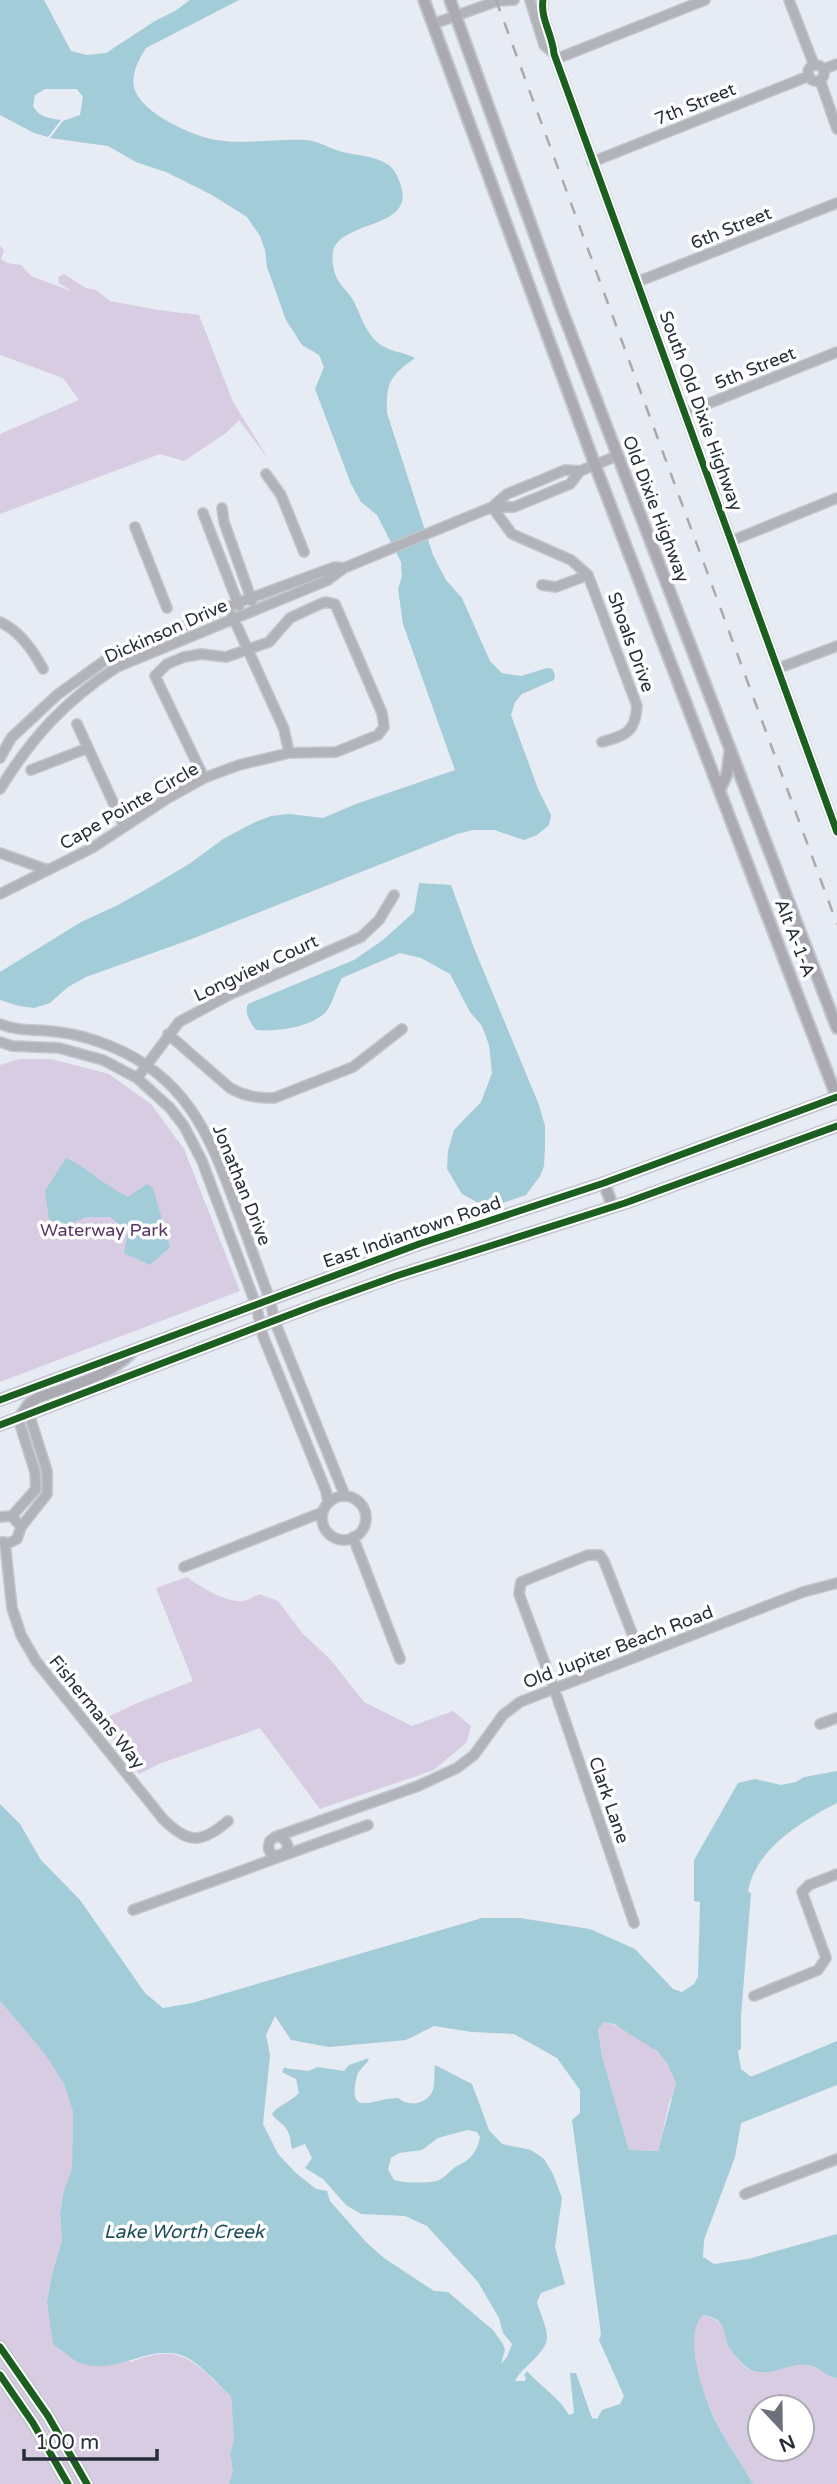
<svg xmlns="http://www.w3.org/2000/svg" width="837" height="2484" viewBox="0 0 837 2484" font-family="'Varela Round',sans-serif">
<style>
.green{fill:#d8cce3;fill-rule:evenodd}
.water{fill:#a2ccd7;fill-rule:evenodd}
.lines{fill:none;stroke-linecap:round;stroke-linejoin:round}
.minor-casing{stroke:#c2c6ce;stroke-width:12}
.major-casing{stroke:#c2c6ce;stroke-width:14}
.minor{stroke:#b2b2b9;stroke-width:9}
.major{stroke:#abaab3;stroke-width:10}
.rail{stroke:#a9aab1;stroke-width:2.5;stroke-dasharray:12 12;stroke-linecap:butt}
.cycleway-casing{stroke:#fff;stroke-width:11}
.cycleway{stroke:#1b5e20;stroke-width:7}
.labels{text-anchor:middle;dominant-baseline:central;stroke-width:7;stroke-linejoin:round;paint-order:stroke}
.street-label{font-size:18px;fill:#282e38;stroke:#fff}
.park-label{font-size:18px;fill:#593567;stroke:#fff}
.water-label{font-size:19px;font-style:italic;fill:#1c4f58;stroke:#fff}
</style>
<rect width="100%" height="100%" fill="#e7ebf4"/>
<path class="green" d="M0 246 4 250 1 259 7 263 21 265 31 276 71 291 59 283 58 277 64 274 86 288 96 290 110 301 158 310 199 315 233 402 269 460 239 420 226 433 184 461 160 454 0 514V434L79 400 63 378 0 355Z
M19 1059H51L109 1074 151 1104 184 1149 240 1291 0 1382V1065Z
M187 1577C200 1587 226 1603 244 1601 249 1600 255 1596 259 1594L278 1601 303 1634 330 1659 364 1702 412 1726 453 1711 471 1726 467 1742 434 1770 320 1809 260 1728 159 1764 139 1774 99 1721 135 1704 193 1681 156 1588Z
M0 2001 44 2053 64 2084 73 2112 72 2168 64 2190 60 2213 62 2240 52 2274 47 2300 51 2321 131 2362C183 2341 194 2363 231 2396L234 2440 230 2454 233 2471 229 2484H0Z
M604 2022C627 2027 674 2056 676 2083 676 2089 671 2098 669 2104 665 2119 662 2136 658 2151L629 2150 602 2056 598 2028Z
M702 2315C734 2320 722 2348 744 2366 765 2382 786 2362 808 2365 818 2366 826 2377 837 2378V2484H753C741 2462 725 2441 714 2418 704 2395 682 2335 702 2315ZM760 2407H802V2449H760Z"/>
<path class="water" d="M0 0H44L71 51 87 55 106 53 155 21 175 11 190 0H239L146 48C139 59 131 74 134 87 139 112 192 136 216 140 246 145 276 138 306 140 318 141 325 146 336 150 352 156 371 154 387 164 395 169 398 177 401 186 414 228 347 220 334 248 331 256 333 267 335 274 339 285 347 290 353 300 361 315 366 335 381 345 391 352 404 352 415 358 390 376 386 382 387 413L433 555 446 580 462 598 490 661 502 673 521 676 547 668 552 669 555 674 554 680 522 694 515 702 511 715 538 789 551 815 549 825 537 835 524 840 494 830H473L457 834 189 940 86 977 68 987 50 1003 34 1008 19 1006 0 1000V972L81 922 118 905 152 886 189 864 223 839 253 823 271 816 289 814 323 818 356 804 455 770 403 624 398 589 402 576 401 562 377 515 361 502 351 484 315 389 324 367 319 355 302 345 286 320 267 267 265 250 260 236 247 217 212 195 166 172 136 162 108 146 50 138 63 121 80 115 83 97 77 89H45L35 95 33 106C40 118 49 118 61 120L48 137 34 133 0 115Z
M419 883 451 885 474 948 539 1105 545 1126V1145L544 1166 540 1176 526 1195 488 1208 462 1194 447 1169 448 1151 454 1130 481 1102 492 1073 489 1045 482 1026 470 1012 450 974 421 958 400 953 342 978C336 988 334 999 328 1009 316 1027 276 1032 256 1030 250 1022 244 1013 248 1004L354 960 383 940 414 912Z
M66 1158C88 1168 105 1186 128 1197L147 1184 153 1188 170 1247 150 1265 124 1253 128 1231 110 1217H86L68 1225 49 1220 45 1191Z
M837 1771V1803C802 1821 755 1849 748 1892L751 1893 741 2016V2049L738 2051 741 2069 750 2076H753L837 2041V2085L741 2123 735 2157 704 2240 703 2257 714 2264 748 2259 837 2234V2378C826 2377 818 2366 808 2365 786 2362 765 2382 745 2366 740 2362 730 2350 728 2345 723 2327 723 2318 703 2315 682 2334 704 2396 714 2418 725 2441 741 2462 753 2484H229L233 2471 230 2454 234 2440 231 2396C218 2384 197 2360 181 2355 148 2344 115 2376 80 2363 71 2359 62 2350 53 2344L47 2301 52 2274 62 2240 60 2213 64 2190 72 2168 73 2112 64 2084 44 2053 0 2001V1804L20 1824 41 1860 80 1900 145 1993 163 2008 192 2003 482 1918H520L590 1929 635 1949 673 1989 682 1992 694 1984 698 1977 700 1902 694 1901V1860L738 1783 755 1779 781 1785 796 1782 804 1777ZM275 2016 291 2040 329 2047 406 2040 434 2026 472 2032 514 2034 557 2058 580 2090V2113L572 2120 601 2334 599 2340 624 2396 620 2404 602 2410 597 2419 592 2418 576 2373H570L574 2413 569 2415C558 2396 541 2387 527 2371L524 2375 526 2378 525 2381H515C523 2365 548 2353 547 2336 546 2325 540 2313 537 2302L541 2293 565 2284 555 2247 562 2198 553 2174 544 2159 531 2150 502 2144 489 2130 472 2084 435 2065C434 2073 435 2083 433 2090 427 2105 408 2107 398 2098 374 2098 346 2119 357 2076 359 2068 367 2066 369 2058L349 2065 344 2071 318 2067 308 2071 284 2068 282 2072 296 2079 299 2093C291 2102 278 2105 272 2114 276 2120 281 2122 285 2127 291 2134 290 2141 292 2149L305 2144 312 2158 305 2168 323 2179 346 2205 361 2214 405 2216 427 2226 478 2282 499 2318 503 2333 512 2344 507 2357 501 2364 505 2350 503 2344 493 2330 448 2292 434 2291 384 2258 366 2242 330 2201 327 2191 316 2189 296 2173 278 2154 263 2124 270 2055 266 2035ZM604 2022 614 2024 657 2051 667 2063 676 2083 658 2151 629 2150 602 2056 598 2029ZM467 2130 477 2132 480 2137C477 2153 470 2160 457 2166 450 2170 446 2177 439 2180 428 2184 404 2183 394 2180L388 2169 391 2158 399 2153 422 2150 438 2138Z"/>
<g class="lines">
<g class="minor-casing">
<path id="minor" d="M530 0 544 45 554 54
M543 0C540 18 553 36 554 54L837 832
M789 0 814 65
M433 24 497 1 514 0
M556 59 705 0
M808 73a8 8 0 1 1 16 0a8 8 0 1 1-16 0Z
M824 69 837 64
M820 80 837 129
M592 162 809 76
M637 282 837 203
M685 413 837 352
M266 474 281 495 304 552
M492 507 512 534 571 560 588 575 637 706C635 732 627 735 602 742
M492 507H514L570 484 580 471
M222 508 224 522 252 601
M203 513 239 606
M135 527 167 608
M731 541 837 498
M542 585 556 587 588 575
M232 615 284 729 289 753
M0 622C20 631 33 650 43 669
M779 668 837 646
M77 724 124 826
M0 758 11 738 57 695 111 656 240 602 335 567 344 568
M31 770 88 748
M0 789C32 737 66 700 117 667L328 580 344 568 492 507 507 494 539 481 565 470 580 471 617 456
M0 853 48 870
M0 894 92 848 168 798 204 778 239 765 289 753 336 752 378 735 384 727 382 713 335 604 326 602 320 604 290 618 269 642 226 657 201 654 184 657 167 664 155 676 204 778
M0 1024C19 1032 38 1029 58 1032 76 1034 93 1039 110 1046 185 1076 209 1133 235 1204 247 1236 258 1268 270 1300L275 1322 345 1496
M168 1034 230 1088C244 1096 257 1098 274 1098L353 1067 402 1029
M0 1042 12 1046 59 1048 103 1060 137 1078 170 1108 184 1126 202 1161 256 1305 263 1336 326 1491 328 1503
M137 1078 179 1022 229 995 361 937 379 920 394 895
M322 1518a22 22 0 1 1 44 0a22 22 0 1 1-44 0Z
M12 1516 36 1489 35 1472 18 1418
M0 1517 12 1516 21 1527 17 1539 9 1543 2 1542
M21 1527 47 1494V1471L29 1414
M353 1537 400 1659
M5 1543 12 1608 21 1635 36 1661 163 1819C188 1844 201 1844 228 1821
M184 1567 323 1512
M820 1724 837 1718
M279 1836 285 1840 288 1846 285 1853 276 1856C269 1854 267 1848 270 1841L275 1837 418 1786 457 1768 474 1755 503 1715 520 1702 803 1592 837 1583
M133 1910 368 1825
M634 1923 554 1688 519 1594 521 1582 588 1555H600L604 1561 640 1654
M754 1996 818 1970 826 1958 802 1892 809 1885 837 1874
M745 2194 837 2159"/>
</g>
<g class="major-casing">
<path id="major" d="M424 0 595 465 837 1098
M450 0 560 305 837 1028
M720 789 727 774 730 751
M604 1183 613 1207
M0 1400 419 1244 604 1183 837 1097
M20 1417 29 1404 37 1398C70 1386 106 1378 131 1353
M0 1425 318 1304 396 1276 625 1203 837 1126
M0 2347 48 2416 87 2484
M0 2375 33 2423 68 2484"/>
</g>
<use href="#minor" class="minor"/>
<use href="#major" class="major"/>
<path class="rail" d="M496 0 837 924"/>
<g class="cycleway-casing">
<path id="cycleway" d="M543 0C540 18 553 36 554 54L837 832
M0 1400 419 1244 604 1183 837 1097
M0 1425 318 1304 396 1276 625 1203 837 1126
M0 2347 48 2416 87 2484
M0 2375 33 2423 68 2484"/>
</g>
<use href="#cycleway" class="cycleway"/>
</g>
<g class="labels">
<g class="street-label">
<text transform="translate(695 104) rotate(-22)">7th Street</text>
<text transform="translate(731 228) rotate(-22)">6th Street</text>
<text transform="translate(755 368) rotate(-22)">5th Street</text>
<text transform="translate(701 411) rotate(70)">South Old Dixie Highway</text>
<text transform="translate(656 509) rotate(69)">Old Dixie Highway</text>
<text transform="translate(166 631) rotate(-24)">Dickinson Drive</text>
<text transform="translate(631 642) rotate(70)">Shoals Drive</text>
<text transform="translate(129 806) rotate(-30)">Cape Pointe Circle</text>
<text transform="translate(795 938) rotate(69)">Alt A-1-A</text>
<text transform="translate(256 968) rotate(-25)">Longview Court</text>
<text transform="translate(242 1185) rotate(68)">Jonathan Drive</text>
<text transform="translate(412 1232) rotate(-19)">East Indiantown Road</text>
<text transform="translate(618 1647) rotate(-21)">Old Jupiter Beach Road</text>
<text transform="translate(97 1712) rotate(51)">Fishermans Way</text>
<text transform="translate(609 1800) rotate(71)">Clark Lane</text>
</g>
<g class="park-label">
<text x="104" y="1230">Waterway Park</text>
</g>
<g class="water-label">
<text x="184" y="2232">Lake Worth Creek</text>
</g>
</g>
<g transform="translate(781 2428) rotate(158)"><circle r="33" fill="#ffffff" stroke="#a9abaf" stroke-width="2"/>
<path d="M0-5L12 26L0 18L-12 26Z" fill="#6b707a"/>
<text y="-10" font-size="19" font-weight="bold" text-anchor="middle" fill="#282e38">N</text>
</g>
<path d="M24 2449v10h133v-10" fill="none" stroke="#282e38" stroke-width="3.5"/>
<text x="35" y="2449" font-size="21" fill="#282e38" stroke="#ffffff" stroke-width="5" paint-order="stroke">100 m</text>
</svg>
